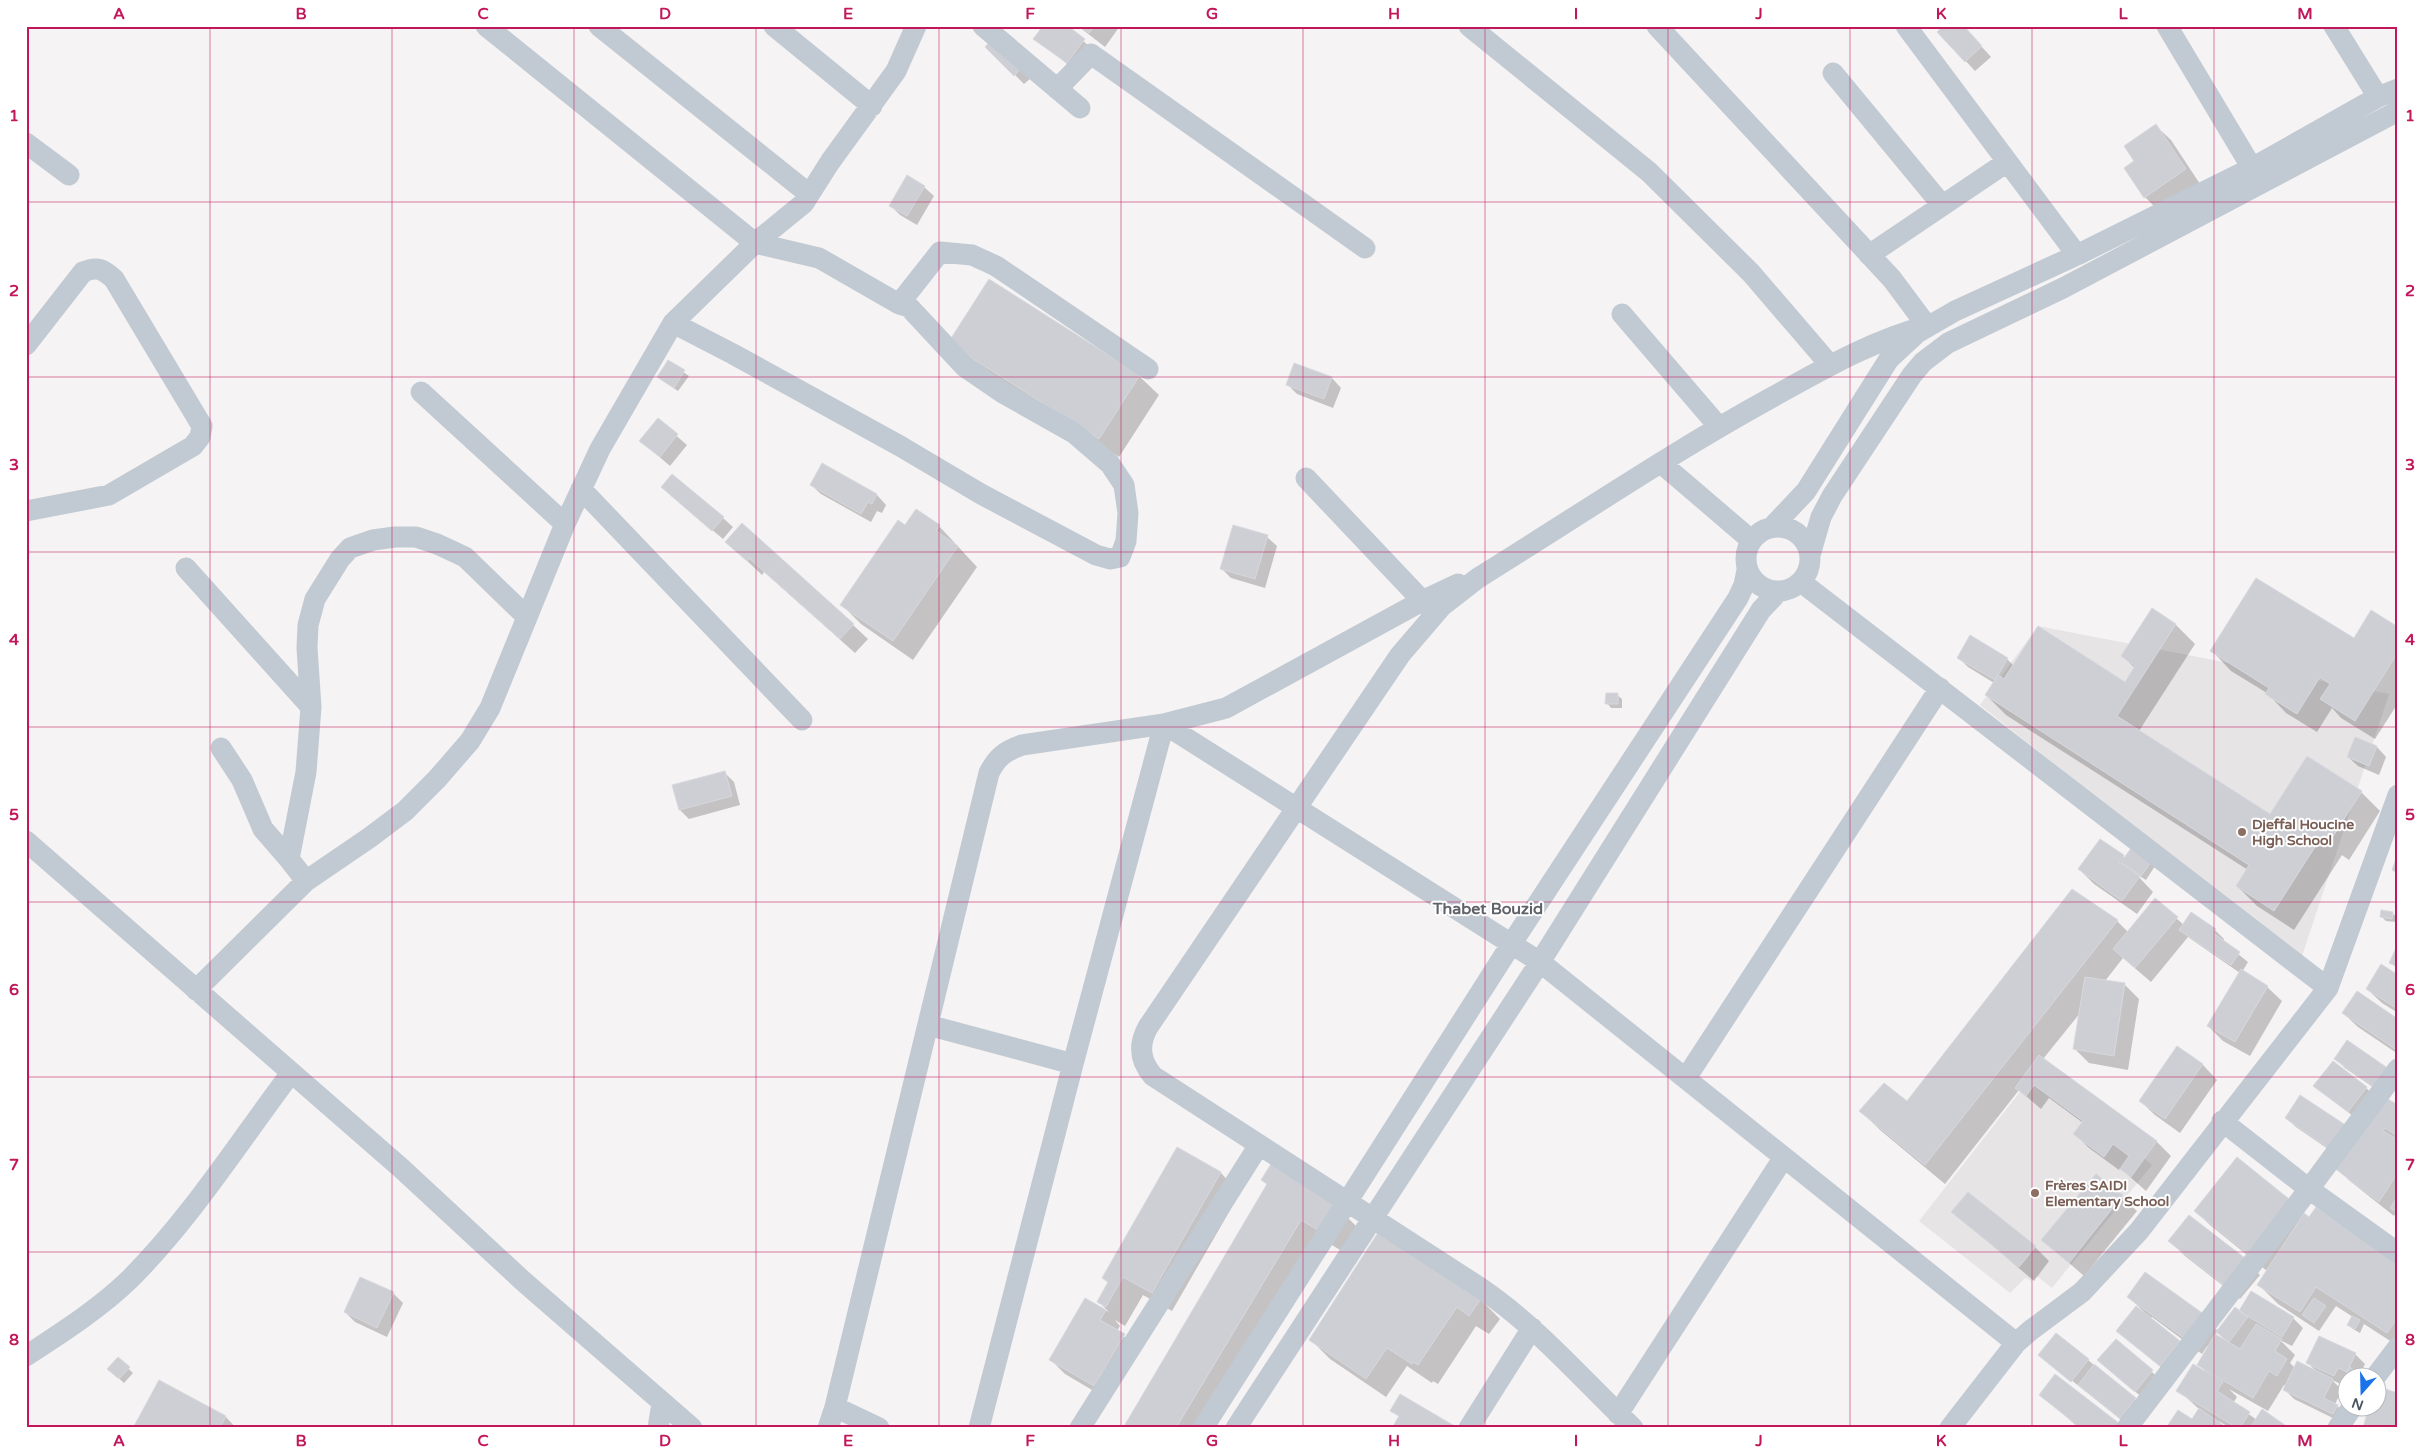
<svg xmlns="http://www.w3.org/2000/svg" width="2424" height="1454" viewBox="0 0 2424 1454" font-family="'Varela Round',sans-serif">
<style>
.education{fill:#e6e4e5}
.shadow{fill:#0003;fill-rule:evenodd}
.building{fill:#cdcfd5;stroke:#d7d9de}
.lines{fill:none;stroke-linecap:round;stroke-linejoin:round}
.minor{stroke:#c1cad2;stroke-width:21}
.grid{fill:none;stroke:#c2185b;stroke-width:1;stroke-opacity:0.55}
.education-dot{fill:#8d6e63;stroke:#fff;stroke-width:2}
.labels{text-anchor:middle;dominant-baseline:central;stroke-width:4;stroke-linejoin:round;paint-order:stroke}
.education-label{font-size:14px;font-weight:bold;fill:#785e54;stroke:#fff;text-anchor:start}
.quarter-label{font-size:16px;font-weight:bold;fill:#5f6368;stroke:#fff}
.neatline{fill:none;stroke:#c2185b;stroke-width:2}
.grid-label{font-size:16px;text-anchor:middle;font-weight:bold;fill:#c2185b}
</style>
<rect width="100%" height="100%" fill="#f5f3f3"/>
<path class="education" d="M2038 626 2389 694 2301 959 1980 705Z
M2038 1069 2152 1165 2052 1288 2037 1276 2032 1281 2025 1278 2010 1293 1919 1221Z"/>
<path class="shadow" d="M1065 26 1094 50 1077 72 1035 38Z
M1078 26H1120L1105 47Z
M1963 26 1991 57 1975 71 1939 32Z
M987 47 1032 77 1024 84Z
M2156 126 2171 140 2200 184 2159 211 2145 197 2136 162Z
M924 187 934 196 917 225 900 215 891 206Z
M949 342 1139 376 1159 395 1119 457 969 362Z
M669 362 689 376 678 391 663 381Z
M1295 364 1332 378 1341 388 1333 408 1297 394 1287 384Z
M658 420 687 445 670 466 641 441Z
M823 465 877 495 886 505 882 513 877 511 871 522 821 494 811 485Z
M672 496 723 518 733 527 723 539Z
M939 526 977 567 913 660 861 624 842 605 905 527Z
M1267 537 1277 546 1265 588 1231 578 1222 569Z
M727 542 853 625 868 639 855 653 764 572 762 575Z
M2152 610 2176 625 2195 644 2139 731 2270 815 2361 792 2380 811 2349 860 2342 855 2294 930 2257 906 2237 886 2248 870 2006 715 1986 695 1994 683 1968 667 1958 657 2007 659 2014 666 2125 683 2135 668 2122 656Z
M2398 628V703L2375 739 2341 718 2332 708 2317 732 2286 713 2267 693 2231 671 2212 651 2354 640Z
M1617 695 1622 699V708H1611L1607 703Z
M2356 738 2377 747 2386 757 2379 775 2358 766 2348 757Z
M724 772 734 782 740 805 689 819 680 810Z
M2132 849 2155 866 2146 880 2136 874 2153 892 2137 914 2094 884 2079 869 2123 856 2125 859Z
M2072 891 2117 921 2128 932 2155 900 2184 925 2215 930 2224 939 2223 942 2248 962 2242 972 2267 987 2282 1001 2250 1056 2223 1041 2208 1026 2240 973 2188 937 2151 982 2123 958 2105 981 2125 985 2139 999 2128 1070 2089 1063 2075 1049 2081 1012 2043 1059 2157 1142 2171 1156 2146 1191 2120 1168 2119 1170 2089 1148 2075 1134 2083 1123 2049 1098 2041 1109 2019 1090 1945 1184 1880 1130 1861 1111 1907 1102Z
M2392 913 2397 917 2396 922 2386 921 2381 916Z
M2398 976V1013L2382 1003 2367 989Z
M2343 1013 2398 1020V1054L2358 1027Z
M2347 1041 2386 1096 2345 1068 2335 1058Z
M2177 1048 2203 1065 2217 1080 2180 1133 2155 1115 2140 1101Z
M2315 1086 2366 1088 2376 1097 2358 1120Z
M2398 1107V1214L2396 1212 2394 1216 2350 1181 2335 1167 2341 1158 2296 1127 2286 1118 2349 1129Z
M1177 1148 1221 1173 1240 1193 1172 1311 1143 1295 1125 1326 1115 1320 1120 1326 1117 1331 1139 1349 1109 1400 1065 1374 1051 1360 1086 1300 1109 1312 1099 1302 1109 1283 1103 1278Z
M2097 1176 2137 1211 2084 1276 2043 1240Z
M1263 1180 1338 1208 1357 1227 1343 1252 1321 1238 1207 1428H1124L1268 1185Z
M2293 1204 2304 1215 2398 1262V1346L2364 1324 2360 1333 2353 1329 2348 1325 2353 1317 2336 1306 2319 1331 2278 1304 2259 1285 2267 1271 2210 1225 2195 1211Z
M1952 1211 2035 1247 2049 1261 2034 1281Z
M2170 1241 2245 1260 2260 1275 2240 1299 2185 1256Z
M393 1293 403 1303 387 1337 355 1322 345 1312Z
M2252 1293 2293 1318 2303 1328 2292 1346 2280 1340 2295 1355 2290 1363 2295 1368 2317 1372 2307 1362 2355 1354 2365 1364 2359 1376H2346L2343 1385 2332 1380 2342 1390 2335 1404 2347 1415 2343 1423 2294 1399 2284 1389 2286 1386 2284 1385 2268 1411 2229 1389 2237 1397 2233 1403 2257 1420 2287 1428H2230L2219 1421 2224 1428H2168L2192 1420 2199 1409 2178 1390 2206 1372 2199 1365 2209 1347 2207 1346 2202 1354 2152 1317 2150 1319 2179 1342 2170 1375 2118 1331 2144 1312 2129 1297 2204 1316 2218 1331 2239 1312ZM2217 1332 2226 1341 2215 1336Z
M1480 1299 1500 1319 1489 1334 1476 1326 1438 1384 1433 1381 1432 1383 1407 1366 1386 1397 1330 1359 1311 1340Z
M2116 1340 2162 1381 2145 1400 2109 1369Z
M2040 1355 2088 1360 2145 1408 2130 1427Z
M118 1359 133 1373 124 1383 113 1373Z
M159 1381 226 1417 236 1428H134Z
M2041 1395 2121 1428H2079Z"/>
<path class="building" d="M1043 26H1068L1085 39 1067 63 1033 39Z
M1080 26H1095L1089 33Z
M1943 26H1964L1982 46 1965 62 1937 32Z
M994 37 1023 66 1014 76 985 47Z
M2156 124 2186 169 2144 198 2124 168 2134 161 2124 146Z
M907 175 925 186 907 216 889 206Z
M989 279 1140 375 1099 439 948 343Z
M668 360 685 370 674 388 657 377Z
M1294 363 1332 377 1324 399 1286 385Z
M658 418 678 434 660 457 639 441Z
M822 463 877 494 872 504 868 502 861 514 810 485Z
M672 474 724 517 712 531 661 487Z
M916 509 940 525 936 531 958 546 893 641 840 605 898 520 905 525Z
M742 523 854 624 840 639 749 558 747 561 725 542Z
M1233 525 1268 535 1255 579 1220 569Z
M2256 578 2354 638 2371 610 2398 627V652L2355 721 2320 699 2330 684 2320 677 2297 714 2265 694 2269 688 2210 651Z
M2152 608 2176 624 2117 716 2270 814 2307 756 2362 791 2330 841 2322 836 2274 911 2236 886 2249 865 1985 695 1998 675 2004 679 2038 626 2125 682 2135 666 2121 656Z
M1970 635 2008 658 1995 680 1957 658Z
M1606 693H1618V704H1605Z
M2355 737 2377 746 2369 766 2347 757Z
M725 771 732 796 679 810 672 785Z
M2100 839 2124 855 2119 862 2140 876 2122 901 2078 869Z
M2132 847 2152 861 2141 876 2121 862Z
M2398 853V873L2392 870Z
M2072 889 2118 920 1925 1165 1859 1111 1884 1083 1907 1101Z
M2155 898 2178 917 2135 968 2113 949Z
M2381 910 2393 912 2392 919 2380 917Z
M2191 912 2216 929 2213 933 2240 952 2231 965 2179 930Z
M2398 944V967L2389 963Z
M2381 964 2398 975V1009L2366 989Z
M2241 969 2268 986 2235 1042 2207 1026Z
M2085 977 2125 983 2114 1056 2073 1049Z
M2357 991 2398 1019V1051L2342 1013Z
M2347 1040 2389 1069 2376 1088 2334 1059Z
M2177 1046 2203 1064 2165 1119 2139 1101Z
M2039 1055 2157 1141 2131 1177 2120 1169 2129 1156 2113 1144 2104 1157 2073 1134 2083 1121 2034 1085 2026 1096 2015 1088Z
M2333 1061 2367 1087 2348 1112 2313 1086Z
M2300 1095 2350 1128 2334 1152 2285 1118Z
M2386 1098 2398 1105V1136L2385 1128 2383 1131 2398 1140V1172L2379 1202 2333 1167Z
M1177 1147 1221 1172 1152 1293 1123 1277 1106 1307 1097 1302 1108 1282 1102 1278Z
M2237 1157 2294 1203 2251 1256 2194 1211Z
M1271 1164 1339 1207 1323 1233 1301 1220 1176 1428H1123L1267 1184 1261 1180Z
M2096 1174 2123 1195 2069 1263 2041 1240Z
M1968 1192 2036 1246 2019 1267 1951 1212Z
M2398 1196V1213L2390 1208Z
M2316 1207 2398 1260V1317L2387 1333 2316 1287 2300 1312 2257 1285 2304 1213 2309 1217Z
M2189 1215 2246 1259 2225 1286 2168 1241Z
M1379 1231 1481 1299 1469 1316 1457 1307 1418 1365 1413 1362 1412 1364 1387 1348 1366 1379 1309 1340Z
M2145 1272 2205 1315 2187 1340 2127 1297Z
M360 1277 394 1292 377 1328 344 1312Z
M2251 1291 2294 1317 2282 1337 2239 1311Z
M1085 1298 1106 1310 1100 1320 1125 1334 1094 1386 1049 1360Z
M2314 1298 2326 1306 2314 1323 2302 1315Z
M2136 1306 2180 1341 2160 1366 2116 1331Z
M2235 1307 2248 1317 2229 1342 2216 1332Z
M2352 1316 2360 1320 2355 1329 2347 1325Z
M2256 1324 2282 1339 2275 1351 2287 1359 2277 1376 2269 1371 2253 1398 2197 1365 2215 1334 2240 1349Z
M2056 1333 2089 1359 2071 1382 2038 1355Z
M2319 1336 2356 1353 2347 1372 2338 1368 2334 1376 2306 1363Z
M2116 1339 2153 1370 2135 1392 2097 1360Z
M118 1357 130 1367 119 1379 107 1369Z
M2297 1361 2333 1379 2324 1398 2338 1405 2333 1414 2283 1390Z
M2094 1364 2136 1398 2120 1418 2078 1385Z
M2193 1364 2223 1382 2217 1391 2250 1412 2240 1428H2237L2176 1391Z
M2350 1367 2359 1375 2357 1376H2351L2346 1372Z
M2055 1374 2120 1424 2117 1428H2081L2039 1395Z
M159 1380 226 1416 220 1428H133Z
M2385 1389 2398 1393V1428H2363L2368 1410 2371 1406 2377 1407Z
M1400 1394 1458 1428H1392L1399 1416 1390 1411Z
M2199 1408 2223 1425 2221 1428H2166L2178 1410 2192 1419Z
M2262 1409 2289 1428H2250Z"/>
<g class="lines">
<path class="minor" d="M486 26 755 243 819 258 899 304 940 252 972 255 996 266 1148 369
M599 26 809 194
M774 26 872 106
M983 26 1080 108
M1469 26 1649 172 1751 273 1830 365
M1906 26 2077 255
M2167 26 2252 168
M2334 26 2378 97
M1833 73 1942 205
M1057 89 1091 54 1365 248
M26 143 69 175
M1869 255 2007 162
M1622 314 1719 427
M673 323 733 354 900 446 981 494 1096 555 1110 559 1120 557 1126 541 1128 513 1124 485 1110 464 1074 433 1003 393 965 367 909 307 899 304
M26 345 83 272C97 266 103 269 114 279L202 426 200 437 193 446 109 495 26 511
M421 392 565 524
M1661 463 1751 540
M1306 478 1431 610
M581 489 802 720
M1773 526 1806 491 1889 359 1917 333 1955 311 2077 255 2252 168 2378 97 2398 89
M1746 559a32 32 0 1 1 64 0a32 32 0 1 1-64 0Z
M1810 555 1821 517 1832 496 1912 375 1923 362 1948 343 2063 288 2398 111
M186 568 311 707
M1801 582 2328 988
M221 748 242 780 263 829 289 859
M26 841 401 1168 523 1281 692 1428
M306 881 289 859 306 772 311 707 307 648 308 625 315 599 340 559 350 548 373 540 395 537H416L437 544 465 557 527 617
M196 990 306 881 369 838 405 811 437 779 470 741 490 708 565 524 600 449 673 323 755 243 804 203 830 162 896 71 916 26
M928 1025 1073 1064
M1686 1078 1940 688
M2222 1121 2309 1189 2398 1253
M26 1356C61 1333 99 1309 130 1279 191 1218 239 1142 291 1073
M2376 1376 2398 1347
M835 1407 879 1428
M1618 1414 1784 1157
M658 1428 662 1403
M828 1428 835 1407 989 773C997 757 1005 751 1022 745L1164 724 1226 708 1422 601 1458 584
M979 1428 1073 1064 1164 724 1540 962 2016 1343
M1080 1428 1259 1145
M1203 1428 1512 943 1738 598 1744 585 1747 570
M1236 1428 1540 962 1761 610 1779 591
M1469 1428 1532 1328
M1633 1428C1583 1380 1537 1326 1479 1287L1153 1076C1140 1061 1138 1045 1148 1027L1400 655 1442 606 1478 578C1575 518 1669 454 1769 399 1820 371 1870 341 1927 326L1892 279 1657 26
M1950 1428 2016 1343 2031 1330 2082 1292 2139 1231 2328 988 2398 795
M2127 1428 2309 1189 2398 1069
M2338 1428 2353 1406"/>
</g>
<path class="grid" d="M210 26V1428M392 26V1428M574 26V1428M756 26V1428M939 26V1428M1121 26V1428M1303 26V1428M1485 26V1428M1668 26V1428M1850 26V1428M2032 26V1428M2214 26V1428M26 202H2398M26 377H2398M26 552H2398M26 727H2398M26 902H2398M26 1077H2398M26 1252H2398"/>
<g class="education-dot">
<circle cx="2242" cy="832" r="5"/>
<circle cx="2035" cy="1193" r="5"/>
</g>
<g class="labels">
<g class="education-label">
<text x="2252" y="824">Djeffal Houcine<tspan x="2252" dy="16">High School</tspan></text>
<text x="2045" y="1185">Frères SAIDI<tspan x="2045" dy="16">Elementary School</tspan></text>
</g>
<g class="quarter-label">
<text x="1488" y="909">Thabet Bouzid</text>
</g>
</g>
<rect width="2424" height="1454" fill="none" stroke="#ffffff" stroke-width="55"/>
<g transform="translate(2362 1392) rotate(200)"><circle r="24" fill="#ffffff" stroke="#b7bbc0"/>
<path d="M0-4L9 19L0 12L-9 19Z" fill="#1a73e8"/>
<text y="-8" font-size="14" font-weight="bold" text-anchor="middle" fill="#4a5661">N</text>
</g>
<rect x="28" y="28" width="2368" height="1398" class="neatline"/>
<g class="grid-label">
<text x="119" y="19">A</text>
<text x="301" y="19">B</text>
<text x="483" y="19">C</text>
<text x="665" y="19">D</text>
<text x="848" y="19">E</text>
<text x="1030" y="19">F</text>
<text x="1212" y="19">G</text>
<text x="1394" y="19">H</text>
<text x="1576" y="19">I</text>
<text x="1759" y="19">J</text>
<text x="1941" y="19">K</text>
<text x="2123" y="19">L</text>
<text x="2305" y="19">M</text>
<text x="14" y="121">1</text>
<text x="2410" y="121">1</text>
<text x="14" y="296">2</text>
<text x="2410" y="296">2</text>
<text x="14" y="470">3</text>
<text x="2410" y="470">3</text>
<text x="14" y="645">4</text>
<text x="2410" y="645">4</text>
<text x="14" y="820">5</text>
<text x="2410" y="820">5</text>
<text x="14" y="995">6</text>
<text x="2410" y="995">6</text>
<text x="14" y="1170">7</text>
<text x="2410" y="1170">7</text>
<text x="14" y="1345">8</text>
<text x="2410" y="1345">8</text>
<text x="119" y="1446">A</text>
<text x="301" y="1446">B</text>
<text x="483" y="1446">C</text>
<text x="665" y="1446">D</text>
<text x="848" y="1446">E</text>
<text x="1030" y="1446">F</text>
<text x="1212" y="1446">G</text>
<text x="1394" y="1446">H</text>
<text x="1576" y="1446">I</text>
<text x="1759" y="1446">J</text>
<text x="1941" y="1446">K</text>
<text x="2123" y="1446">L</text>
<text x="2305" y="1446">M</text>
</g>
</svg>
